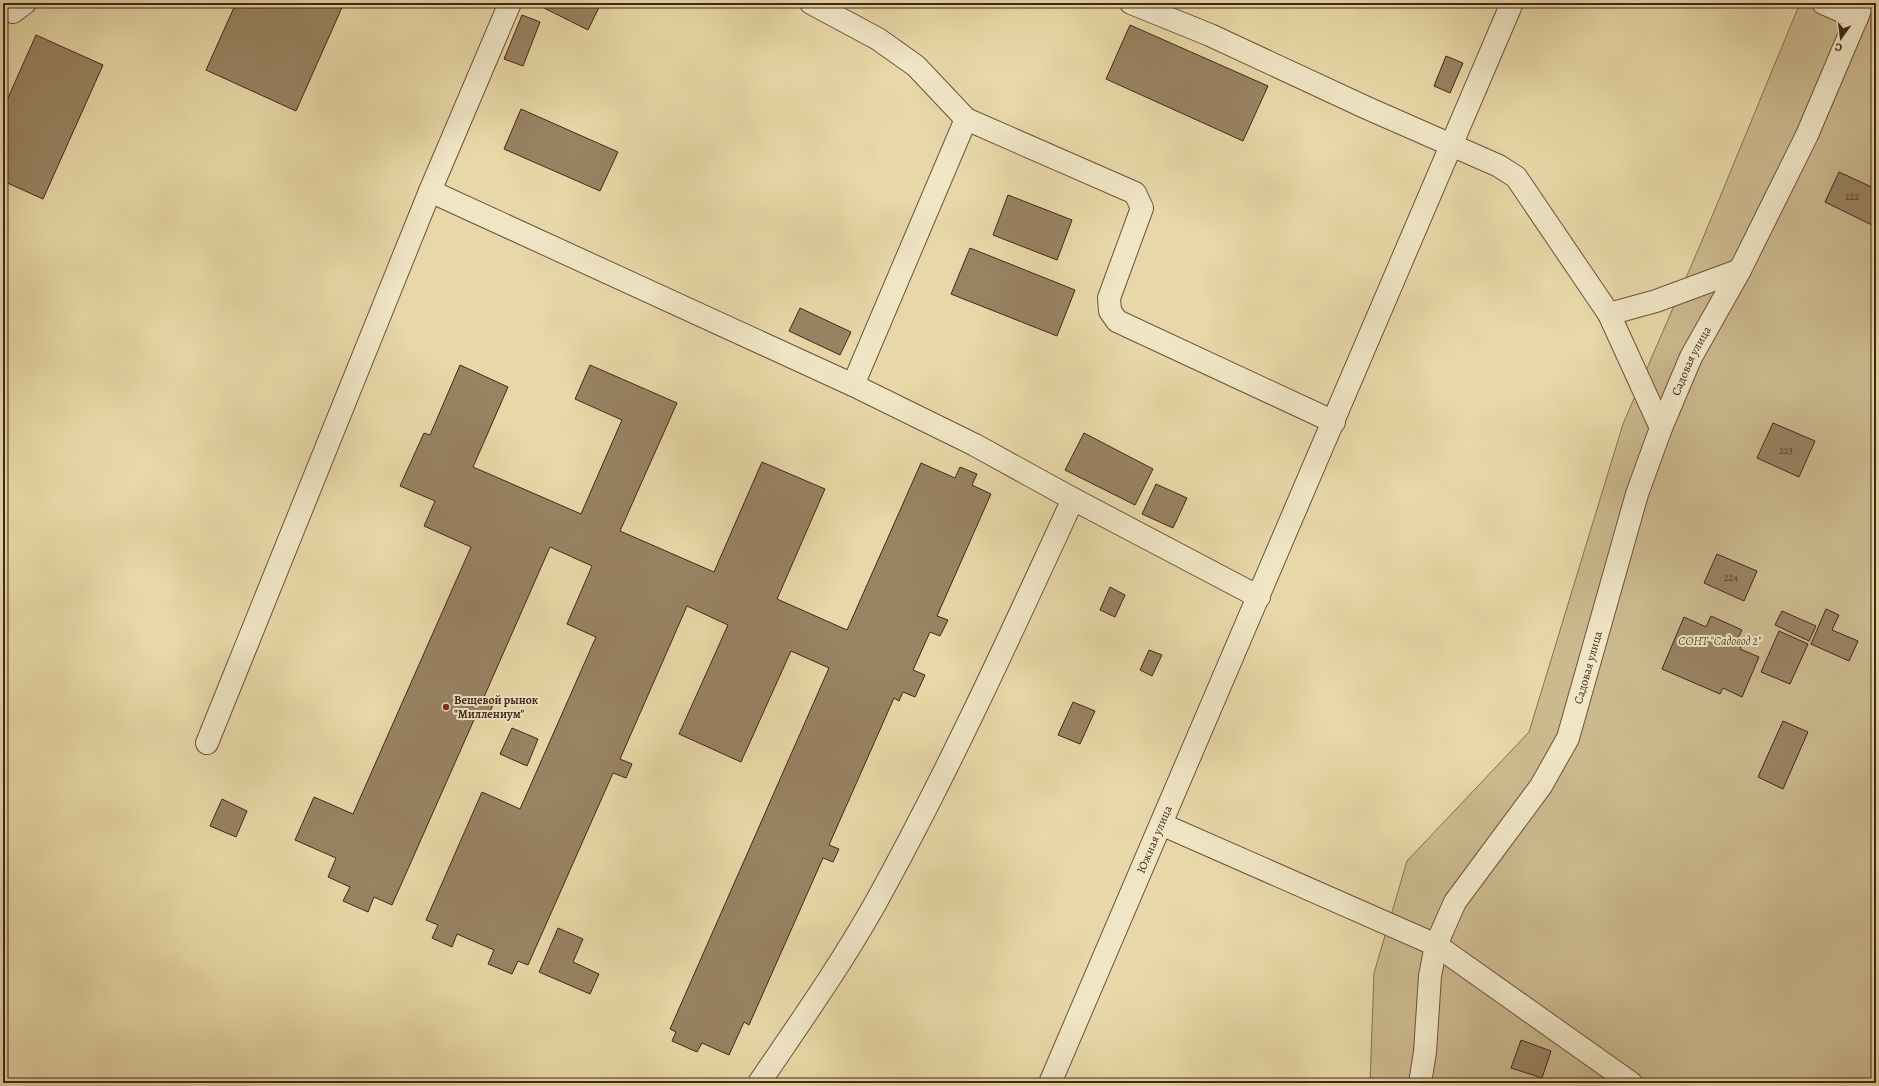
<svg xmlns="http://www.w3.org/2000/svg" width="1879" height="1086" viewBox="0 0 1879 1086" font-family="Alegreya,serif">
<style>
.green{fill:#ccba8f;stroke:#887054}
.building{fill:#998363;stroke:#432619}
.lines{fill:none;stroke-linecap:round;stroke-linejoin:round}
.minor-casing{stroke:#6c523c;stroke-width:24}
.minor{stroke:#f0e6c6;stroke-width:22}
.poi-dot{fill:#8f2418;stroke:#f0e6c6;stroke-width:1.5}
.labels{text-anchor:middle;dominant-baseline:central;stroke-width:4;stroke-linejoin:round;paint-order:stroke}
.number-label{font-size:10px;fill:#583d2c}
.street-label{font-size:12px;fill:#432619;stroke:#f0e6c6}
.park-label{font-size:12px;font-style:italic;fill:#5e4431;stroke:#f0e6c6}
.poi-label{font-size:12px;font-weight:bold;fill:#432619;stroke:#f0e6c6;text-anchor:start}
</style>
<rect width="100%" height="100%" fill="#e8d8a7"/>
<filter id="stains"><feTurbulence type="fractalNoise" baseFrequency=".005" numOctaves="4"/><feColorMatrix values="0 0 0 0 .2 0 0 0 0 .09 0 0 0 0 .02 0 0 0 .5 -.17"/></filter>
<radialGradient id="worn" r=".72"><stop offset=".6" stop-color="#630" stop-opacity="0"/><stop offset="1" stop-color="#630" stop-opacity=".3"/></radialGradient>
<path class="green" d="M1800 3H1876V1083H1370L1374 973 1407 861 1529 732 1623 424 1701 243Z"/>
<path class="building" d="M236 3H344L296 111 206 70Z
M534 3H601L588 30Z
M522 15 540 22 523 66 504 59Z
M1130 25 1268 86 1243 141 1106 79Z
M36 35 103 65 43 199 3 181V109Z
M1446 56 1463 63 1450 93 1434 86Z
M521 109 618 152 600 191 504 149Z
M1839 172 1876 189V227L1825 202Z
M1008 195 1072 220 1057 260 993 235Z
M970 248 1075 290 1057 336 951 294Z
M800 308 851 332 840 355 789 331Z
M460 365 508 387 473 467 581 514 622 420 575 399 590 365 677 403 620 531 714 572 762 462 825 489 777 599 847 630 921 463 955 478 960 467 977 474 972 485 991 494 937 616 948 620 940 636 930 632 913 670 925 675 915 697 903 692 899 701 894 698 829 845 839 849 833 862 823 858 749 1025 744 1022 729 1055 702 1043 697 1052 672 1041 676 1032 670 1029 829 668 791 651 741 762 679 734 728 625 687 606 620 759 632 764 626 778 613 773 528 965 518 961 512 974 488 964 494 950 457 934 452 947 432 938 438 925 426 920 482 792 520 809 596 637 567 624 592 566 550 547 484 697 494 702 488 717 477 713 392 905 374 897 368 912 343 901 350 887 328 877 336 858 295 840 314 797 353 814 471 547 424 526 435 501 400 486 424 433 430 435Z
M1773 423 1815 441 1799 477 1757 458Z
M1084 433 1153 469 1135 505 1065 470Z
M1156 484 1187 498 1173 528 1142 514Z
M1717 554 1757 571 1744 601 1704 583Z
M1110 587 1125 595 1115 617 1100 610Z
M1826 609 1839 615 1832 630 1858 641 1849 661 1811 644Z
M1782 611 1816 626 1809 641 1775 625Z
M1711 616 1742 630 1737 640 1743 643 1740 649 1759 657 1742 697 1723 688 1720 694 1662 669 1684 617 1706 627Z
M1779 631 1808 644 1790 684 1761 672Z
M1149 650 1162 655 1152 676 1140 670Z
M1073 702 1095 711 1080 744 1058 735Z
M1783 721 1808 732 1783 789 1758 777Z
M512 728 538 739 527 766 500 754Z
M222 799 247 811 236 837 210 826Z
M558 928 583 939 573 962 599 974 590 994 539 972Z
M1521 1040 1551 1051 1542 1078 1511 1068Z"/>
<g class="lines">
<g class="minor-casing">
<g id="minor">
<path d="M510 3 430 191 853 385 975 445 1073 499 1259 597"/>
<path d="M811 3 878 39 916 66 966 119 1135 193 1142 208 1109 298 1110 311 1117 321 1334 422"/>
<path d="M1131 3 1210 35 1367 108 1499 166 1516 177 1609 314 1661 428"/>
<path d="M1823 3 1857 18"/>
<path d="M13 12 25 3"/>
<path d="M1609 314 1656 301 1740 270"/>
<path d="M853 385 966 119"/>
<path d="M207 743 430 191"/>
<path d="M1161 824 1436 945 1631 1083"/>
<path d="M759 1083C799 1024 840 966 875 904 948 772 1010 636 1073 499"/>
<path id="s1" d="M1050 1083 1512 3"/>
<path id="s2" d="M1420 1083 1425 1052 1430 976 1436 945 1455 902 1541 786 1568 738 1637 494 1661 428 1691 357 1740 270 1807 135 1863 3"/>
</g>
</g>
<use href="#minor" class="minor"/>
</g>
<circle class="poi-dot" cx="446" cy="707" r="4"/>
<g class="labels">
<g class="number-label">
<text x="1852" y="196">222</text>
<text x="1786" y="450">223</text>
<text x="1731" y="577">224</text>
</g>
<g class="street-label">
<text stroke="none"><textPath href="#s2" startOffset="783">Садовая улица</textPath></text>
<text stroke="none"><textPath href="#s2" startOffset="459">Садовая улица</textPath></text>
<text stroke="none"><textPath href="#s1" startOffset="265">Южная улица</textPath></text>
</g>
<g class="park-label">
<text x="1720" y="641">СОНТ "Садовод 2"</text>
</g>
<g class="poi-label">
<text x="454" y="700">Вещевой рынок<tspan x="454" dy="14">"Миллениум"</tspan></text>
</g>
</g>
<rect width="1879" height="1086" fill="none" stroke="#e8d8a7" stroke-width="16"/>
<rect x="4" y="4" width="1871" height="1078" fill="none" stroke="#432619" stroke-width="2"/>
<rect x="8" y="8" width="1863" height="1070" fill="none" stroke="#432619"/>
<g transform="translate(1841 38) rotate(194)" stroke="#f0e6c6" stroke-width="3" paint-order="stroke">
<path d="M0-3L7 15L0 10L-7 15Z" fill="#432619"/>
<text y="-6" font-size="11" font-weight="bold" text-anchor="middle" fill="#432619">С</text>
</g>
<rect width="100%" height="100%" filter="url(#stains)"/>
<rect width="100%" height="100%" fill="url(#worn)"/>
</svg>
